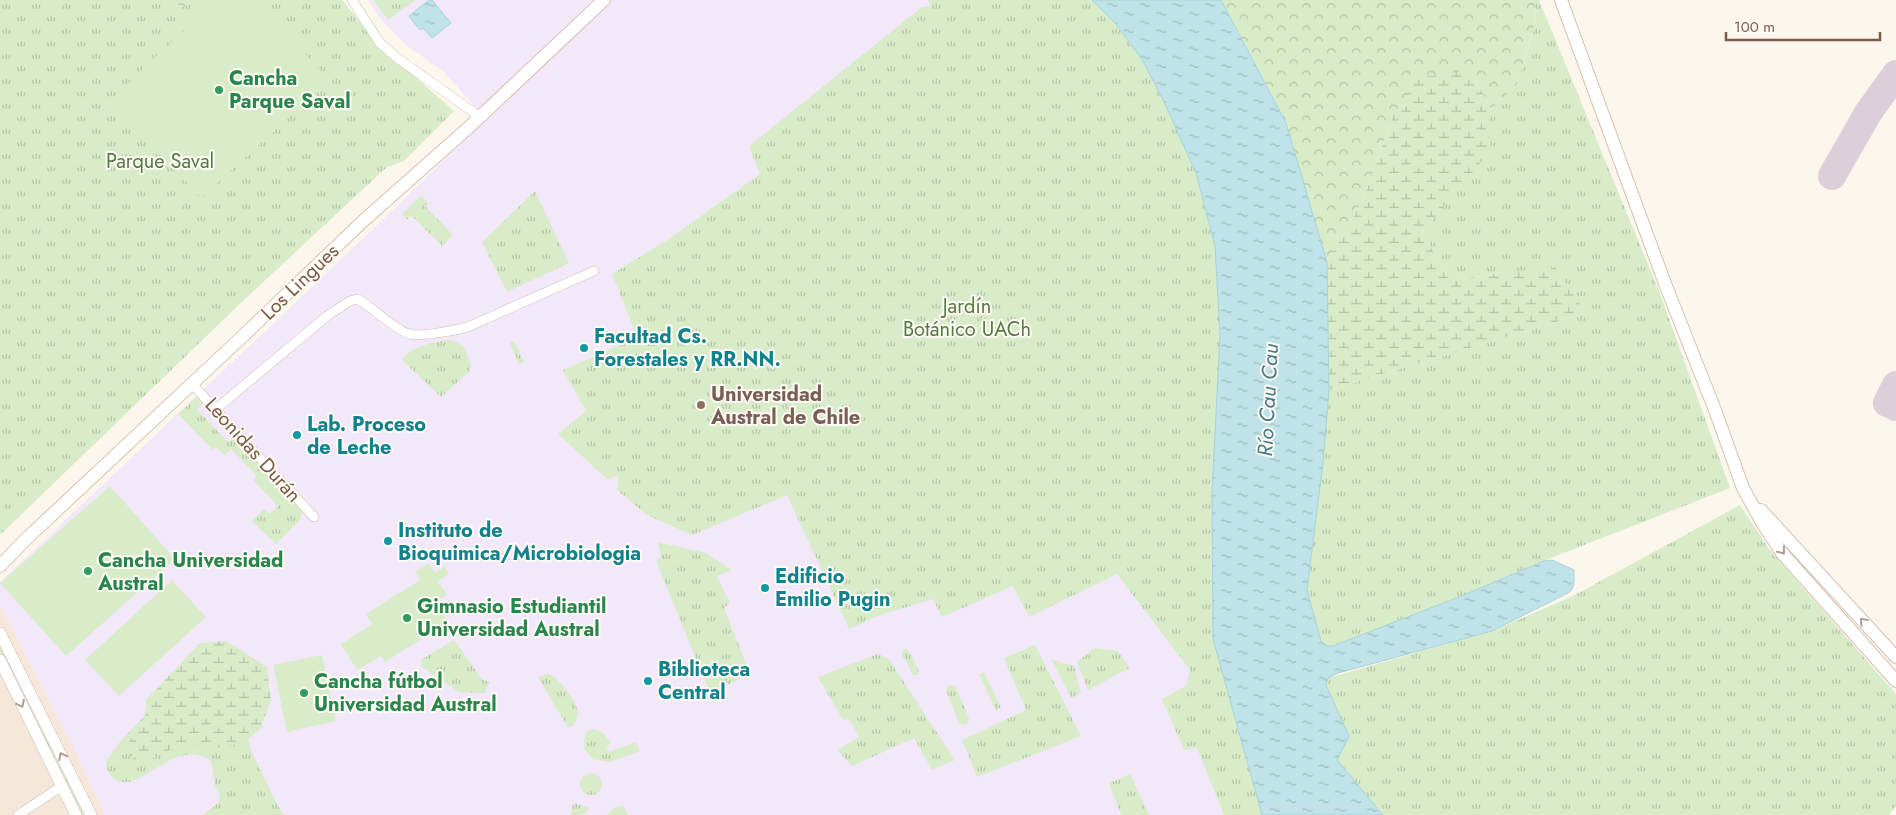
<svg xmlns="http://www.w3.org/2000/svg" width="1896" height="815" viewBox="0 0 1896 815" font-family="Jost,sans-serif">
<style>
.residential{fill:#f5e8da}
.education{fill:#f3e8fa}
.grass{fill:url(#grass-tufts)}
.forest{fill:url(#forest-crowns)}
.wetland{fill:url(#wetland-marsh)}
.pitch{fill:#d8ecc9}
.water{fill:url(#water-ripples);stroke:#a5d3da}
.lines{fill:none;stroke-linecap:round;stroke-linejoin:round}
.taxiway{stroke:#dbcfda;stroke-width:28}
.minor-casing{stroke:#d1beb0;stroke-width:10}
.tertiary-casing{stroke:#d1beb0;stroke-width:12}
.secondary-casing{stroke:#d6c0b0;stroke-width:14}
.minor{stroke:#fff;stroke-width:9}
.tertiary{stroke:#fff;stroke-width:11}
.secondary{stroke:#fff;stroke-width:12}
.oneway{stroke:#af9d94}
.leisure-dot{fill:#2e9e5b;stroke:#fffaf3;stroke-width:2}
.culture-dot{fill:#0f9aa8;stroke:#fffaf3;stroke-width:2}
.education-dot{fill:#8d6e63;stroke:#fffaf3;stroke-width:2}
.labels{text-anchor:middle;dominant-baseline:central;stroke-width:4;stroke-linejoin:round;paint-order:stroke}
.leisure-label{font-size:20px;font-weight:bold;fill:#27864d;stroke:#fffaf3;text-anchor:start}
.park-label{font-size:20px;fill:#537a41;stroke:#fffaf3}
.street-label{font-size:20px;fill:#7a5c4d;stroke:#fffaf3}
.culture-label{font-size:20px;font-weight:bold;fill:#0d838f;stroke:#fffaf3;text-anchor:start}
.education-label{font-size:20px;font-weight:bold;fill:#785e54;stroke:#fffaf3;text-anchor:start}
.water-label{font-size:21px;font-style:italic;fill:#437c86;stroke:#fffaf3}
</style>
<defs>
<pattern id="grass-tufts" width="24" height="20" patternUnits="userSpaceOnUse" patternTransform="scale(1.25)"><rect width="24" height="20" fill="#d8ecc9"/><path d="M3 7l-1-3M5 7V3M7 7l1-3M15 17l-1-3M17 17v-4M19 17l1-3" fill="none" stroke="#b4c2a5"/></pattern>
<pattern id="forest-crowns" width="20" height="18" patternUnits="userSpaceOnUse" patternTransform="scale(1.25)"><rect width="20" height="18" fill="#d8ecc9"/><path d="M2 6a3 3 0 1 1 6 0M12 15a3 3 0 1 1 6 0" fill="none" stroke="#b4c2a5"/></pattern>
<pattern id="wetland-marsh" width="20" height="14" patternUnits="userSpaceOnUse" patternTransform="scale(1.25)"><rect width="20" height="14" fill="#d8ecc9"/><path d="M1 5h8M5 5V1M11 12h8M15 12V8" fill="none" stroke="#b4c2a5"/></pattern>
<pattern id="water-ripples" width="26" height="14" patternUnits="userSpaceOnUse" patternTransform="scale(1.25)"><rect width="26" height="14" fill="#bfe3e8"/><path d="M2 4q2-2 4 0t4 0M15 11q2-2 4 0t4 0" fill="none" stroke="#a0bbbe"/></pattern>
</defs>
<rect width="100%" height="100%" fill="#fdf6ec"/>
<path class="residential" d="M0 605 77 754 105 815H0Z"/>
<path class="education" d="M368 0H1092L1220 335 1212 492 1213 639 1262 815H105L77 754 0 605V582L371 231 482 123 480 117 471 102 444 72 406 45 383 22Z"/>
<path class="grass" d="M0 0H342L381 47 454 111 404 161 387 167 245 299 0 535Z
M373 0H416L388 20Z
M928 0H1092L1116 24 1143 61 1165 104 1196 173 1215 246 1220 335 1212 492 1213 639 1262 815H1224L1197 748 1184 750 1162 699 1186 686 1190 670 1117 574 1029 617 1013 586 942 617 933 599 880 615 849 629 787 495 692 535 647 515 617 490 618 476 607 479 558 434 586 411 563 370 629 341 634 329 612 274 669 239 760 174 749 146 922 7 932 6Z
M1535 0H1539L1659 291 1730 488 1551 558 1464 595 1333 646H1327L1321 641 1307 590 1329 390 1586 313 1500 273 1450 281 1422 232 1488 153 1491 109 1517 84 1536 22Z
M535 191 569 263 507 292 482 242Z
M421 195 428 203 425 206 453 235 442 246 411 215 407 220 402 214Z
M449 340 455 341 464 347 471 365 469 372 441 397 401 359C415 346 431 342 449 340Z
M514 341 524 362 519 364 510 343Z
M196 397 203 404 197 409 228 442 233 438 303 509 300 520 276 544 252 521 264 509 270 514 278 506 254 481 256 475 231 449 225 455 216 447 213 450 178 414Z
M1740 505 1769 549 1896 694V806L1889 815H1383L1337 760 1326 685 1328 678 1492 631 1571 597Z
M658 542 706 553 732 570 717 576 730 603 724 608 750 674 710 693 656 561 661 557Z
M454 640 482 679 489 682 485 693 459 692 422 667 421 660Z
M0 642 86 815H75L0 665Z
M1035 645 1081 736 977 777 962 740 1026 710 1004 658Z
M1095 648 1118 651 1130 668 1088 690 1077 662Z
M903 649H907L912 656 919 672 918 675H913L901 652Z
M877 654 888 658 955 760 932 770 914 738 852 766 837 750 859 737 849 719 843 720 818 677Z
M1051 659 1074 666 1081 693 1071 698Z
M984 672 1001 707 996 710 979 674Z
M548 674C558 676 576 701 578 711 579 717 575 722 573 726L568 728 538 677Z
M952 685 956 687 969 718 968 724 964 725 959 723 946 690 947 687Z
M151 709 247 732 251 750 277 804 284 815H203L218 803 220 795 215 786 211 761C180 741 158 773 132 781 116 786 106 774 106 761L119 743Z
M592 729C603 731 606 735 611 744L606 746 609 752 636 742 640 751 610 762 592 759 584 748 585 733Z
M580 784a11 11 0 1 1 22 0a11 11 0 1 1-22 0Z
M1130 774 1149 815H1121L1109 783Z
M573 803 590 808 583 815H571Z
M623 805 628 815H607L615 807Z"/>
<path class="forest" d="M170 0H203L183 7Z
M1221 0H1535L1536 21 1517 84 1491 109 1470 70 1393 116 1363 200 1327 262 1286 123Z"/>
<path class="wetland" d="M1470 70 1491 109 1489 153 1422 232 1450 281 1500 273 1555 267 1586 313 1329 390 1327 262 1363 200 1393 116 1418 78Z
M226 641 267 667 271 700 261 728 245 742 222 748 182 744 140 764 128 753 130 740C142 730 147 715 146 700L200 643Z"/>
<path class="pitch" d="M216 0H258L329 81 201 198 110 100Z
M110 486 175 559 66 656 0 583Z
M0 487C5 502 5 513 0 527Z
M429 563 435 573 445 566 449 574 438 581 447 595 436 602 448 622 385 662 381 656 357 670 341 644 372 624 366 614 420 580 415 571Z
M172 580 206 617 119 696 85 660Z
M322 655 336 721 287 732 273 665Z"/>
<path class="water" d="M429 0H432L451 23 432 38 423 28 420 30 409 16Z
M1092 0H1221L1286 123 1327 262 1329 390 1323 463 1307 590 1321 641 1327 646H1333L1464 595 1544 561 1552 560 1574 570V585L1570 592 1492 631 1338 673 1328 678 1326 685 1349 736 1337 760 1383 815H1262L1213 639 1212 492 1220 335 1215 246 1196 173 1165 104 1143 61 1116 24Z"/>
<g class="lines">
<path class="taxiway" d="M1832 176 1868 113 1896 74
M1896 385 1887 403 1896 407"/>
<g class="minor-casing">
<path id="minor" d="M352 0 380 43 396 57 480 117
M192 384 314 517
M216 409 327 316 350 301 357 299 364 303C374 310 398 331 409 334 419 337 460 330 470 326L594 271
M18 815 62 786"/>
</g>
<g class="tertiary-casing">
<path id="tertiary" d="M0 633 91 815
M0 660 76 815"/>
</g>
<g class="secondary-casing">
<path id="secondary" d="M1561 0 1664 281 1715 410 1743 488 1763 524 1782 553 1896 681
M1761 510 1896 657
M0 566 24 541 244 335 362 222 468 128 604 0"/>
</g>
<use href="#minor" class="minor"/>
<use href="#tertiary" class="tertiary"/>
<use href="#secondary" class="secondary"/>
</g>
<defs><path id="oneway-chevron" d="M-2-3.5L2.5 0L-2 3.5" fill="none" stroke-width="1.6" stroke-linecap="round" stroke-linejoin="round" transform="scale(1.25)"/></defs>
<g class="oneway">
<use href="#oneway-chevron" transform="translate(1782 551) rotate(52)"/>
<use href="#oneway-chevron" transform="translate(1863 621) rotate(-132)"/>
<use href="#oneway-chevron" transform="translate(21 704) rotate(64)"/>
<use href="#oneway-chevron" transform="translate(62 756) rotate(-117)"/>
</g>
<g class="leisure-dot">
<circle cx="219" cy="90" r="5"/>
<circle cx="88" cy="571" r="5"/>
<circle cx="407" cy="618" r="5"/>
<circle cx="304" cy="693" r="5"/>
</g>
<g class="culture-dot">
<circle cx="584" cy="348" r="5"/>
<circle cx="297" cy="435" r="5"/>
<circle cx="388" cy="541" r="5"/>
<circle cx="765" cy="588" r="5"/>
<circle cx="648" cy="681" r="5"/>
</g>
<circle class="education-dot" cx="701" cy="405" r="5"/>
<g class="labels">
<g class="leisure-label">
<text x="229" y="78">Cancha<tspan x="229" dy="23">Parque Saval</tspan></text>
<text x="98" y="560">Cancha Universidad<tspan x="98" dy="23">Austral</tspan></text>
<text x="417" y="606">Gimnasio Estudiantil<tspan x="417" dy="23">Universidad Austral</tspan></text>
<text x="314" y="681">Cancha fútbol<tspan x="314" dy="23">Universidad Austral</tspan></text>
</g>
<g class="park-label">
<text x="160" y="161">Parque Saval</text>
<text x="967" y="306">Jardín<tspan x="967" dy="23">Botánico UACh</tspan></text>
</g>
<g class="street-label">
<text transform="translate(300 282) rotate(-44)">Los Lingues</text>
<text transform="translate(253 450) rotate(48)">Leonidas Durán</text>
</g>
<g class="culture-label">
<text x="594" y="336">Facultad Cs.<tspan x="594" dy="23">Forestales y RR.NN.</tspan></text>
<text x="307" y="424">Lab. Proceso<tspan x="307" dy="23">de Leche</tspan></text>
<text x="398" y="530">Instituto de<tspan x="398" dy="23">Bioquimica/Microbiologia</tspan></text>
<text x="775" y="576">Edificio<tspan x="775" dy="23">Emilio Pugin</tspan></text>
<text x="658" y="669">Biblioteca<tspan x="658" dy="23">Central</tspan></text>
</g>
<g class="education-label">
<text x="711" y="394">Universidad<tspan x="711" dy="23">Austral de Chile</tspan></text>
</g>
<g class="water-label">
<text transform="translate(1268 400) rotate(-87)">Río Cau Cau</text>
</g>
</g>
<path d="M1726 32v8h154v-8" fill="none" stroke="#7a5c4d" stroke-width="2.5"/>
<text x="1734" y="32" font-size="15" fill="#7a5c4d" stroke="#fffaf3" stroke-width="4" paint-order="stroke">100 m</text>
</svg>
